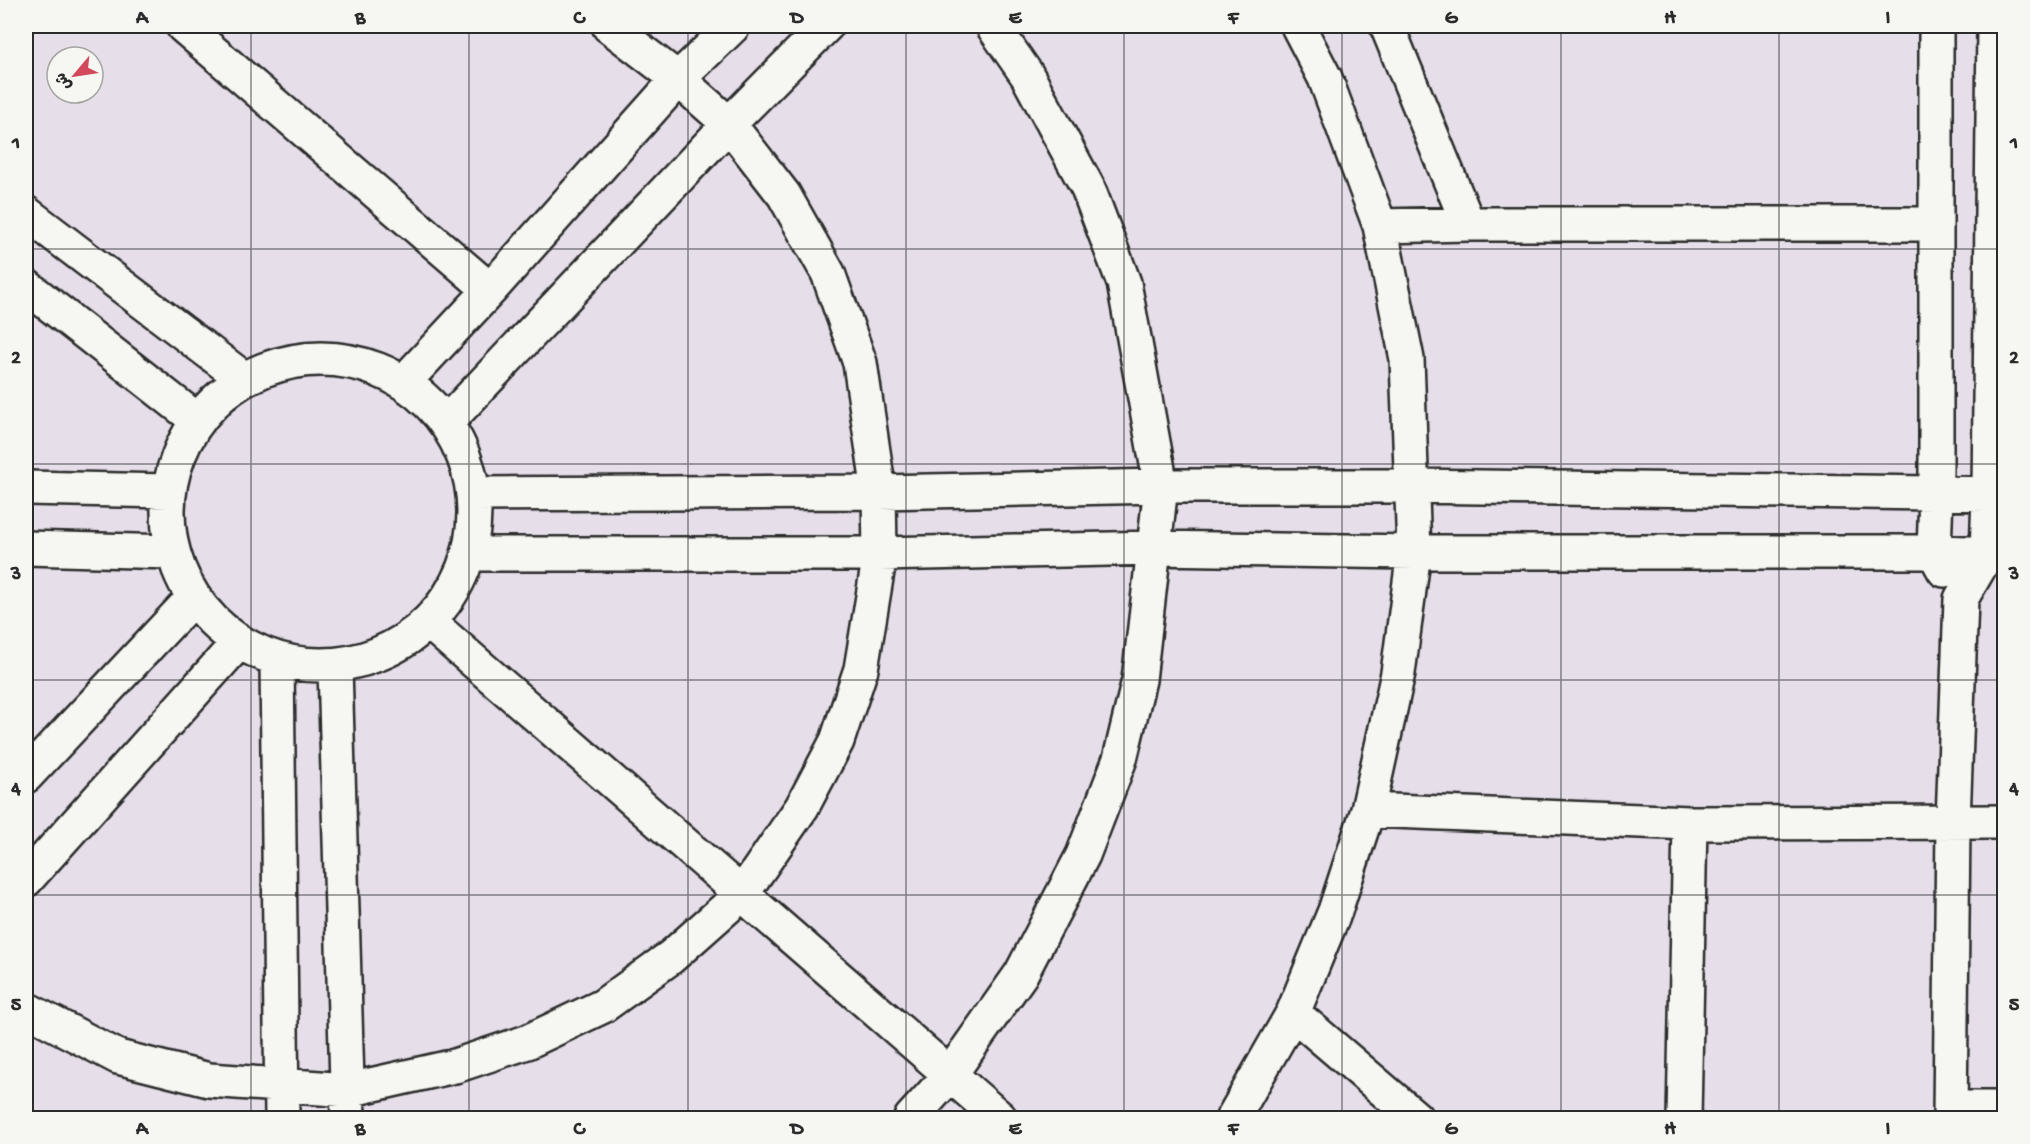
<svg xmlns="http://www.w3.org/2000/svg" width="2030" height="1144" viewBox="0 0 2030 1144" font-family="'Gochi Hand','Playpen Sans Arabic',sans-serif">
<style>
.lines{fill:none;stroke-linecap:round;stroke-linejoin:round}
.street-casing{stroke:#2b2b2b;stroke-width:38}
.street{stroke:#f6f6f2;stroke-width:33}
.grid{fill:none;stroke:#2b2b2b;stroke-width:1.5;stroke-opacity:0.55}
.neatline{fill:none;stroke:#2b2b2b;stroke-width:2}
.grid-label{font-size:20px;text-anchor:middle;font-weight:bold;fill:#2b2b2b}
</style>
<rect width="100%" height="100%" fill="#e6dfea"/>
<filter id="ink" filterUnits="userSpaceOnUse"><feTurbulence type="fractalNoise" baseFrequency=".0167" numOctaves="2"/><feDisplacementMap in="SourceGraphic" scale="12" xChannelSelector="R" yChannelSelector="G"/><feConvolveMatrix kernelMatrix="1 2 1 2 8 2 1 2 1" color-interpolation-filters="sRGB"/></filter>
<g filter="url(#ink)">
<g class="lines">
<g class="street-casing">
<path id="street" d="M183 26 490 290
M1387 26 1468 224
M1936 26V494L1934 552 1944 570
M26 213 243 378
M1380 226 1468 224H1936
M26 286 197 420
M168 512a153 153 0 1 1 306 0a153 153 0 1 1-306 0Z
M404 382 490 290 678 79 733 26
M447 422 729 124 826 26
M26 488 168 491
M475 494 879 492 1161 486H1411L2004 494
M26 548 172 552
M471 554H880L1155 548 1414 552H1934L2004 554
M430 623 1000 1118
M277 661 282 1118
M335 667 348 1118
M26 776 193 598
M1368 810 1690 823 2004 822
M26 880 238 643
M26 1009 118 1057 209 1080 348 1090 455 1066 527 1042 603 1006 671 957 742 894 802 807 837 741 861 669 880 554 879 492 860 363 828 273 784 195 729 124 678 79 609 26
M1293 1013 1416 1118
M1951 1108H2004
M911 1118 949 1076 1021 974 1083 855 1120 759 1139 680 1161 486 1124 283 1088 188 1027 75 993 26
M1233 1118 1293 1013 1335 911 1368 810 1398 673 1414 552 1407 359 1380 226 1325 78 1298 26
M1684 1118 1690 823
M1950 1118 1953 822 1961 599 1987 554 1989 494 1994 26"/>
</g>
<use href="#street" class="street"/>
</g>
</g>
<path class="grid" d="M251 26V1118M469 26V1118M688 26V1118M906 26V1118M1124 26V1118M1342 26V1118M1561 26V1118M1779 26V1118M26 249H2004M26 464H2004M26 680H2004M26 895H2004"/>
<rect width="2030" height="1144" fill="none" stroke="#f6f6f2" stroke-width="66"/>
<g transform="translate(75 75) rotate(241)"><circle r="28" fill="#f6f6f2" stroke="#a5a5a2" stroke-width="1.5"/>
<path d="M0-4.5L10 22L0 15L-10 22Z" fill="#d1495b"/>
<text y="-9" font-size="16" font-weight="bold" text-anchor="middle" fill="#2b2b2b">ش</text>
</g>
<rect x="33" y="33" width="1964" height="1078" class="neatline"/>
<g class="grid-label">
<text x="142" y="23">A</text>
<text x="360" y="23">B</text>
<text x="579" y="23">C</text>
<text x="797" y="23">D</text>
<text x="1015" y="23">E</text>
<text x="1233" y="23">F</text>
<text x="1451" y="23">G</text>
<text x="1670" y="23">H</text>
<text x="1888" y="23">I</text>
<text x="16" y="148">1</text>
<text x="2014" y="148">1</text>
<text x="16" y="363">2</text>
<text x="2014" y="363">2</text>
<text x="16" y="579">3</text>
<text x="2014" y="579">3</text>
<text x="16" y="794">4</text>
<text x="2014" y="794">4</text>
<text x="16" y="1010">5</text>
<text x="2014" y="1010">5</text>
<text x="142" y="1134">A</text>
<text x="360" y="1134">B</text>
<text x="579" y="1134">C</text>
<text x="797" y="1134">D</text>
<text x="1015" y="1134">E</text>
<text x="1233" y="1134">F</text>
<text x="1451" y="1134">G</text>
<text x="1670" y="1134">H</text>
<text x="1888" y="1134">I</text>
</g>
</svg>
